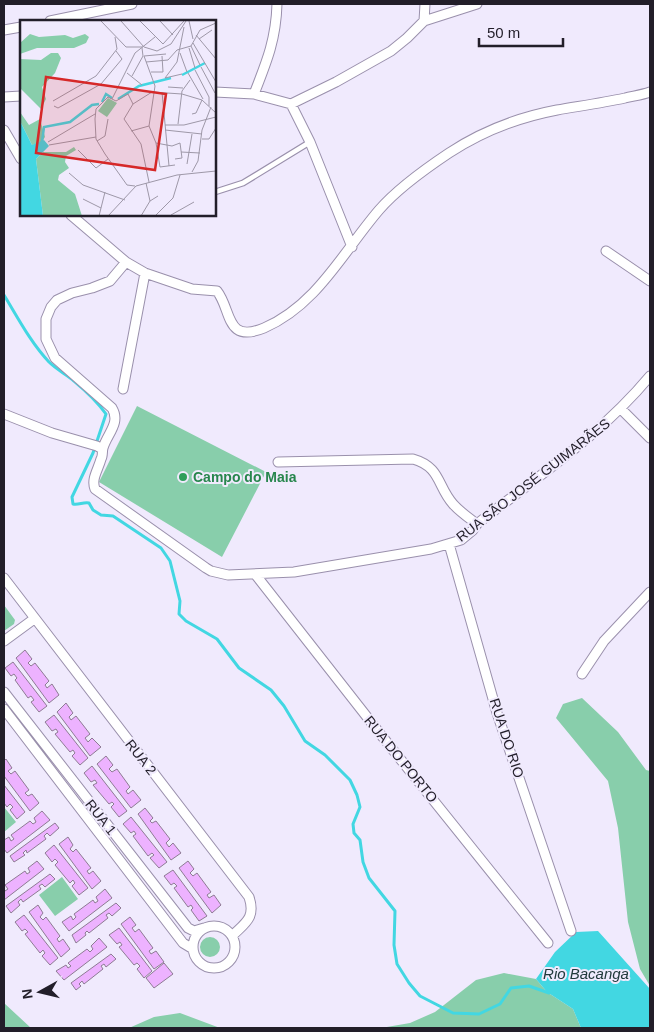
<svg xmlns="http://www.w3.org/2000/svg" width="654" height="1032" viewBox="0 0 654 1032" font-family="Helvetica,sans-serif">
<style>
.green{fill:#88ceab}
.water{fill:#42d7e2}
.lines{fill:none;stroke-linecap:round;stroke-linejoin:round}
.stream{stroke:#42d7e2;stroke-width:3}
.building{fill:#edb2ff;stroke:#8e7b94}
.service-casing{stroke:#9a90ac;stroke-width:7}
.minor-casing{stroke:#9a90ac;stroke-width:11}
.service{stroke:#fff;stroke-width:4.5}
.minor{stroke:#fff;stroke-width:9}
.leisure-dot{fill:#2e9e5b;stroke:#f0eafd;stroke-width:2}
.labels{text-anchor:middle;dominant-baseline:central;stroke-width:4;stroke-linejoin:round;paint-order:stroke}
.leisure-label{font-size:14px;font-weight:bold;fill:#27864d;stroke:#f0eafd;text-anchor:start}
.street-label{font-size:14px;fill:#221e29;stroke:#f0eafd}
.water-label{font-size:15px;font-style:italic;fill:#21393b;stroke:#f0eafd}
.inset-river{fill:none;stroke:#42d7e2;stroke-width:2.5}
.inset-road{fill:none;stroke:#9e98a8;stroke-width:1}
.view{fill:#d62828;fill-opacity:0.15;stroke:#d62828;stroke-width:2.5}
.inset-edge{fill:none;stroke:#221e29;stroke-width:2.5}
</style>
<rect width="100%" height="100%" fill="#f0eafd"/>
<path class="green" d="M137 406 266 472 222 557 99 482Z
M4 605 15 620 14 624 4 631Z
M582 698 618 732 646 770 650 771V986L640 969 628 922 618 828 608 781 556 718 563 704Z
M4 807 16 822 4 832Z
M62 877 78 899 55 916 39 895Z
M200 947a10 10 0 1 1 20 0a10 10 0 1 1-20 0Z
M504 973 536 979 547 992 573 1009 581 1028H381L410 1023 435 1012 476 980Z
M4 1003 31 1028H4Z
M180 1013 220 1028H129L154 1017Z"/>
<path class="water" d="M598 931 650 989V1028H581L573 1009 547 992 536 979 555 952 576 932Z"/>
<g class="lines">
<path class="stream" d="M4 295C18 318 31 343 49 362 57 370 66 374 74 381 86 391 97 401 106 414L93 453 72 497 73 504C79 505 83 502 89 503L93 510 101 515 113 516 161 548 170 561 180 601 179 614 186 621 217 639 239 668 271 690 284 706 305 741 325 755 350 780 357 795 360 807 353 824 354 833 360 840 363 862 369 878 395 911 394 945 397 964 409 983 420 996 453 1013 479 1014 500 1004 511 988 529 986 549 993"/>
</g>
<path class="building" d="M25 650 32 659 28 663 31 666 35 663 49 681 45 685 47 688 52 684 59 695 49 703 16 658Z
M13 662 47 706 39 712 31 702 34 700 31 696 28 698 15 680 17 678 14 674 11 676 5 668Z
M66 703 73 713 69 717 71 720 76 716 90 734 85 738 88 742 92 738 101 747 90 756 57 712Z
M54 715 88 758 80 765 72 756 75 753 73 750 70 752 55 734 58 732 56 729 52 731 45 722Z
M106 756 113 765 109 769 112 772 117 769 130 787 126 791 128 794 133 790 141 800 131 808 97 764Z
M6 759 12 768 8 771 11 774 15 771 29 790 25 793 28 796 32 794 39 803 30 811 4 776V761Z
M92 766 127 811 119 817 111 807 114 804 112 802 109 804 93 785 97 783 95 780 91 782 84 773Z
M4 785 25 812 17 819 10 810 13 807 10 804 7 807 4 803Z
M145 808 153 818 150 821 152 823 156 821 170 839 166 843 169 847 173 843 181 853 171 860 138 814Z
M42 811 50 820 7 853 4 849V840L9 837 11 841 14 839 11 835 30 821 33 824 36 822 34 818Z
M131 817 167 862 159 868 150 858 154 855 152 853 148 856 133 836 136 834 134 831 131 833 123 824Z
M55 823 59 828 50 836 47 833 44 836 46 839 27 853 26 850 23 853 25 855 14 862 10 856Z
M68 837 73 845 70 849 73 852 76 849 91 868 87 871 89 874 93 871 101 881 92 889 59 844Z
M54 845 88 888 79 895 72 886 75 883 73 880 70 883 55 865 58 862 55 859 52 862 45 853Z
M37 861 44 869 4 900V888L5 891 8 889 5 885 25 871 27 874 30 872 28 868Z
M188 861 194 869 190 873 193 876 197 873 211 892 207 895 209 898 214 895 221 905 212 913 179 868Z
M173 870 207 916 199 921 191 910 193 908 191 905 188 907 174 888 177 886 174 883 171 885 164 876Z
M50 874 55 879 45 887 42 884 39 886 41 889 23 902 21 899 18 902 20 905 11 913 6 906Z
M105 889 112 898 69 931 62 922 71 916 73 920 76 917 74 914 93 900 95 903 98 901 96 897Z
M116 903 121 908 112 916 109 913 106 915 108 918 89 933 87 931 85 933 86 935 76 943 72 935Z
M38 905 43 913 40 917 43 920 46 917 60 936 57 939 59 942 63 939 70 949 61 957 29 912Z
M24 915 58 958 50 965 42 956 45 953 43 950 40 953 25 934 28 932 25 929 22 931 15 922Z
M130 917 136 925 132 928 135 932 139 929 153 948 149 951 151 954 156 951 164 962 154 969 121 924Z
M119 928 152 971 144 978 137 969 140 966 137 963 134 965 119 947 122 945 120 942 117 944 109 935Z
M99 938 107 947 64 980 56 971 66 965 68 968 71 966 68 963 87 949 90 952 93 949 91 946Z
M111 954 116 959 106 967 104 964 101 966 103 969 84 984 82 981 79 984 81 986 76 990 71 983Z
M164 963 173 974 154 988 146 978Z"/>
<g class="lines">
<g class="service-casing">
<path id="service" d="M215 192 243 183 310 142"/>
</g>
<g class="minor-casing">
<path id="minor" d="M50 21 132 4
M424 21 425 4
M4 30 21 27
M215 92 254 94 291 104 336 82 391 51 407 38 424 21 477 4
M254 94C267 61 276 39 277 4
M4 97 21 96
M291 104 310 142 352 247
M4 130 21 159
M71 215 126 262 145 273 192 289 217 291C232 310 225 344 264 328 317 305 343 252 379 210 398 188 425 169 449 153 481 132 520 117 557 110 580 106 602 103 625 98 633 96 642 95 650 92
M606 251 650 281
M126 262 110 281 92 288 72 293 57 300 51 307 46 319V339L55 358 112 408C121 423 107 434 103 448 102 451 103 456 101 459 98 470 91 479 95 489L206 568 211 571 228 575 294 572 431 549 461 540 473 530 477 524C538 476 600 436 650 376
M123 389 145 273
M621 409 650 438
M4 414 52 433 97 446 102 449
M278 462 413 459C441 467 437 486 453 504 460 512 469 518 477 524
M449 544 497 713 571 931
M255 574 389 745 548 943
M4 578 249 897C256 918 245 923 232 936
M4 641 34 619
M582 674 604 641 650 592
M4 692 188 928 194 931 204 928
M4 709 183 943 193 949
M193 947a21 21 0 1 1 42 0a21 21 0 1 1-42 0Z"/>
</g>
<use href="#service" class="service"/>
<use href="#minor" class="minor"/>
</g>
<circle class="leisure-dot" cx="183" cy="477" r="5"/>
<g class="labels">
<g class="leisure-label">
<text x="193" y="477">Campo do Maia</text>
</g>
<g class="street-label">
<text transform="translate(533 480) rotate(-38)">RUA SÃO JOSÉ GUIMARÃES</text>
<text transform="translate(507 738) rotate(72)">RUA DO RIO</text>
<text transform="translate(141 757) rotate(52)">RUA 2</text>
<text transform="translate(401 759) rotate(51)">RUA DO PORTO</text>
<text transform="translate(101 817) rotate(52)">RUA 1</text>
</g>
<g class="water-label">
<text x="586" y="973">Rio Bacanga</text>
</g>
</g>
<g transform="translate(20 20)">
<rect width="196" height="196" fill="#f0eafd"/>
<path d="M10 14 19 17 45 15 53 18 65 14 69 17 66 23 54 28H17L0 34V23ZM31 33H38L41 38 35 53 22 67 26 79 21 89 1 69 0 39 21 40ZM88 78 97 83 87 97 78 91ZM0 92 9 105 20 99 25 117 20 124 12 125 0 101ZM54 127 56 130 46 136 45 142 49 148 39 155 38 160 55 174 62 196H23L16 139 23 132H46Z" fill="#88ceab"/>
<path d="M0 101 12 125 24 120 29 126 16 139 23 196H0Z" fill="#42d7e2"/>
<path class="inset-river" d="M162 55 185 43M98 79 119 66 151 58M82 82 86 74 92 78M22 122 24 107 50 102 72 85 79 84"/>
<path class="inset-road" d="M81 1 106 27H123M101 1 124 27 137 31 151 24 166 1M120 1 143 24 164 1M140 1 153 15M169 1 173 19M176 15 196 39M179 19 192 10M173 23 196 62M171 26 180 45M169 28 175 48M160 33 167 52M124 36 135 66 129 106 136 123 140 147 155 145M124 36 146 34M126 42 148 40 157 30 171 26 180 10 196 3M181 47 195 73M175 50 189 77V86M131 52H143L142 36M107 53 122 65M168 53 183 79M162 54 145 58 157 42 164 7M112 56 123 36 122 28M148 67 163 68M142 72 149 146M92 79 115 33 135 17M33 81 76 56 97 29 95 17M113 84 108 74 96 81 88 77 76 89 75 99 76 119 85 134 107 165 115 166M34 86 38 88 81 64 102 39 96 31M172 94 176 93 182 80M158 104 162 71 170 60M145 105H164L196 97M145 110 182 114M111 111 129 106M182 119H189L196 108M77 121 85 116 88 99M28 122 75 94M136 123 152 126 160 123 162 138 155 139M29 125 76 117M58 130 76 148 88 139M161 132 180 133M167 144 172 114M172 152 178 141 182 110 191 87M49 153 63 165 105 180M129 162 121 124 104 99 113 84 132 72 162 74 182 80 196 93M126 163 130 181M63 179 81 188M151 195 174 182M79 196 85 172M88 196 116 166 157 155 196 151M121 196 130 181 138 176M135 196 153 178 160 155"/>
<path class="view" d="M26 57 146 74 135 150 16 133Z"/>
<rect width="196" height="196" class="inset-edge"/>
</g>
<rect width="654" height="1032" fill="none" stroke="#221e29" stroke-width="10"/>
<g transform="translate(40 992) rotate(262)" stroke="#f0eafd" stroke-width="4" paint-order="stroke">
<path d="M0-4L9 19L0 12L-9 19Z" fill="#221e29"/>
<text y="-8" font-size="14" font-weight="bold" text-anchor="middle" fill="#221e29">N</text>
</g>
<path d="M479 38v8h84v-8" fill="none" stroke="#221e29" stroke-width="2.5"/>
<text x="487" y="38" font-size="15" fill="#221e29" stroke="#f0eafd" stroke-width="4" paint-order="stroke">50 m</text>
</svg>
